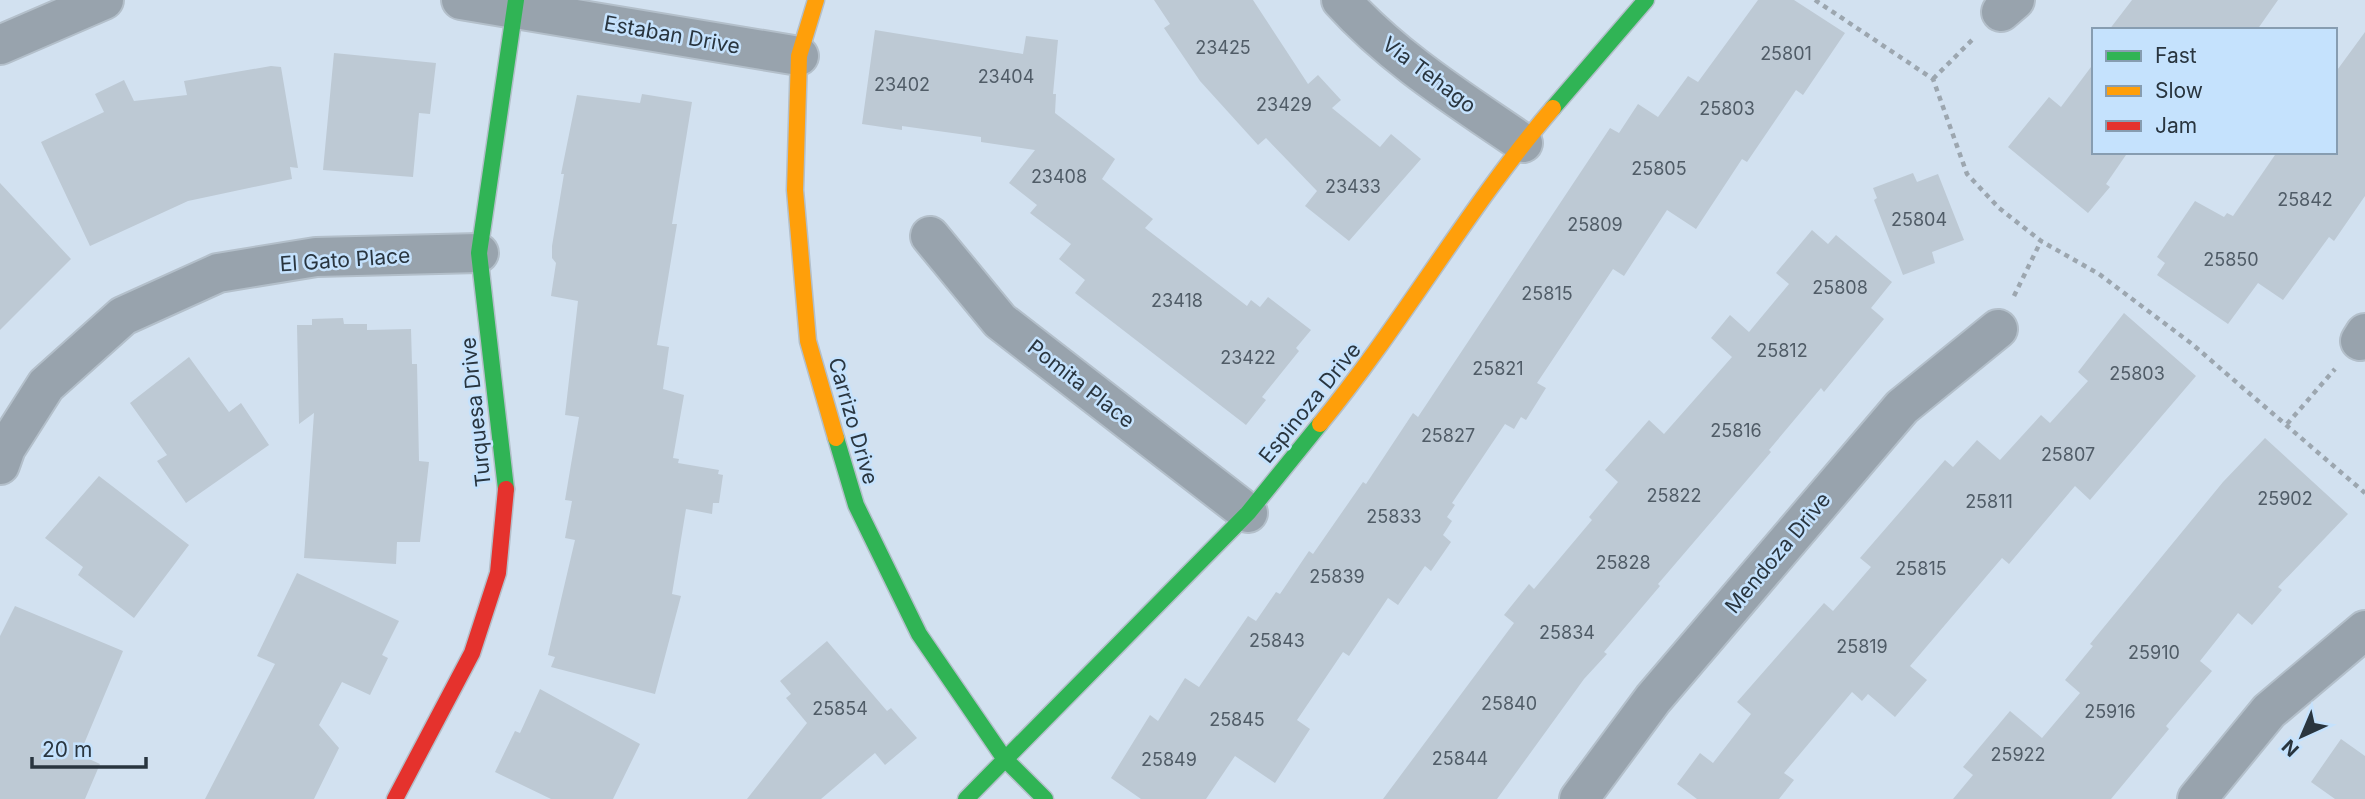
<svg xmlns="http://www.w3.org/2000/svg" width="2365" height="799" viewBox="0 0 2365 799" font-family="Inter,sans-serif">
<style>
.building{fill:#bdc9d4}
.lines{fill:none;stroke-linecap:round;stroke-linejoin:round}
.street-casing{stroke:#b3bfca;stroke-width:42}
.fast-casing{stroke:#b3bfca;stroke-width:19}
.slow-casing{stroke:#b3bfca;stroke-width:19}
.jam-casing{stroke:#b3bfca;stroke-width:19}
.path{stroke:#9ca6af;stroke-width:4.5;stroke-dasharray:5 5;stroke-linecap:butt}
.street{stroke:#98a3ad;stroke-width:38}
.fast{stroke:#30b455;stroke-width:16}
.slow{stroke:#ff9f0a;stroke-width:16}
.jam{stroke:#e5322d;stroke-width:16}
.labels{text-anchor:middle;stroke-width:5;stroke-linejoin:round;paint-order:stroke}
.number-label{font-size:18px;fill:#505c67}
.street-label{font-size:21px;fill:#29353f;stroke:#c5e2fd}
</style>
<rect width="100%" height="100%" fill="#d2e1f0"/>
<path class="building" d="M1154,0H1253L1308,84L1318,75L1341,100L1332,108L1380,147L1391,134L1421,159L1349,241L1305,206L1317,191L1266,138L1258,145L1200,81L1164,28L1170,24Z
M1758,0H1794L1845,33L1803,95L1796,90L1747,162L1742,159L1696,229L1667,210L1624,276L1613,269L1537,383L1546,388L1526,420L1521,417L1514,429L1505,424L1452,503L1455,505L1447,517L1452,521L1443,535L1451,542L1431,571L1425,566L1398,605L1388,598L1349,656L1343,652L1297,720L1310,729L1275,783L1235,756L1206,799H1141L1111,778L1150,715L1158,721L1185,678L1199,687L1248,616L1256,621L1276,592L1280,594L1309,551L1313,554L1363,482L1366,484L1413,413L1418,417L1610,128L1619,133L1638,104L1658,117L1688,76L1698,82Z
M2132,0H2278L2257,30H2109Z
M875,30L1023,54L1026,36L1058,40L1053,94H1056L1055,113L1115,159L1102,179L1153,219L1145,228L1247,306L1251,300L1260,307L1268,297L1311,330L1296,348L1299,351L1262,397L1266,400L1246,425L1075,293L1085,280L1059,259L1071,244L1030,213L1037,205L1009,183L1035,150L981,142V137L902,126V130L862,124Z
M2365,32V196L2334,241L2329,237L2283,300L2258,283L2228,324L2157,275L2165,263L2157,257L2195,201L2224,217L2227,213L2233,216L2277,152H2335V73Z
M334,53L436,63L430,114L419,113L413,177L323,170Z
M2094,63V152H2128L2106,184L2110,187L2088,213L2008,147L2049,97L2061,107Z
M271,66L281,67L298,168L290,167L292,179L188,201L90,246L41,142L104,112L95,94L124,80L134,101L187,95L184,81Z
M642,94L692,102L672,224H677L657,345L669,347L663,389L684,395L673,458L679,459L678,463L719,470L718,474L723,475L719,503H713L712,514L686,509L672,594L681,596L655,694L551,667L555,657L548,655L575,540L565,538L572,501L565,500L579,417L565,415L578,301L551,296L556,263L552,258V246L564,174H561L577,95L640,103Z
M1913,173L1917,182L1938,174L1964,240L1932,252L1935,263L1903,275L1874,200L1877,198L1873,188Z
M0,183L71,259L0,330Z
M1812,230L1828,244L1836,235L1892,282L1871,308L1884,319L1824,392L1821,388L1769,450L1771,452L1658,584L1660,586L1604,652L1607,654L1584,679L1497,799H1383L1514,623L1504,615L1529,584L1534,589L1592,520L1589,517L1618,482L1605,470L1649,420L1664,434L1732,357L1711,338L1730,315L1749,332L1789,284L1776,273Z
M2124,313L2196,376L2090,500L2075,486L2009,564L2002,558L1910,666L1927,680L1895,717L1868,694L1862,701L1852,692L1784,773L1794,780L1779,799H1697L1677,784L1700,753L1713,763L1751,714L1737,702L1824,603L1833,611L1871,567L1860,558L1945,460L1953,467L1977,440L2000,460L2041,415L2050,423L2088,381L2078,372Z
M343,318L344,324H367V330L411,329L412,364H417L419,461L429,462L420,542H397L396,564L304,558L314,413L299,424L297,325H312V319Z
M189,357L229,412L241,403L269,445L186,503L157,461L167,455L130,403Z
M2265,438L2348,514L2278,587L2282,590L2252,625L2238,613L2200,661L2212,671L2166,726L2169,729L2111,799H1953L1973,775L1963,767L2010,711L2042,738L2080,693L2065,680L2093,646L2090,644L2223,482Z
M99,476L189,545L134,618L78,575L83,567L45,538Z
M297,573L399,621L382,655L388,658L370,695L342,682L319,725L339,748L314,799H205L275,664L257,656Z
M15,606L123,651L81,751L89,754L87,758L100,764L85,799H0V636Z
M827,641L887,711L891,708L917,738L885,765L875,753L821,799H747L807,723L786,698L791,694L780,681Z
M540,689L640,744L613,799H551L495,772L515,731L520,733Z
M2341,739L2365,756V799H2335L2311,782Z"/>
<g class="lines">
<g class="street-casing">
<path id="street" d="M461,0L799,56
M1341,0C1393,58 1459,99 1523,143
M2001,12L2015,0
M0,45L104,0
M930,236L1000,321L1248,513
M2360,341L2365,333
M0,465L6,448L46,385L123,316L218,273L316,257L479,253
M1579,799L1653,699L1902,407L1998,329
M2197,799L2269,711L2365,630"/>
</g>
<g class="fast-casing">
<path id="fast" d="M1553,108L1646,0
M836,438L856,505L919,634L1004,758L1045,799
M506,489L479,253L516,0
M966,799L1248,513L1320,424"/>
</g>
<g class="slow-casing">
<path id="slow" d="M816,0L799,56L795,190L808,341L836,438
M1320,424C1403,323 1468,207 1553,108"/>
</g>
<g class="jam-casing">
<path id="jam" d="M395,799L472,653L498,573L506,489"/>
</g>
<path class="path" d="M1815,0L1933,79L1967,174L1999,208L2041,241L2099,274L2192,344L2365,493
M1933,79L1974,38
M2014,296L2041,241
M2287,424L2335,369"/>
<use href="#street" class="street"/>
<use href="#fast" class="fast"/>
<use href="#slow" class="slow"/>
<use href="#jam" class="jam"/>
</g>
<g class="labels">
<g class="number-label">
<text x="1223" y="54">23425</text>
<text x="1786" y="60">25801</text>
<text x="1006" y="83">23404</text>
<text x="902" y="91">23402</text>
<text x="1284" y="111">23429</text>
<text x="1727" y="115">25803</text>
<text x="1659" y="175">25805</text>
<text x="1059" y="183">23408</text>
<text x="1353" y="193">23433</text>
<text x="2305" y="206">25842</text>
<text x="1919" y="226">25804</text>
<text x="1595" y="231">25809</text>
<text x="2231" y="266">25850</text>
<text x="1840" y="294">25808</text>
<text x="1547" y="300">25815</text>
<text x="1177" y="307">23418</text>
<text x="1782" y="357">25812</text>
<text x="1248" y="364">23422</text>
<text x="1498" y="375">25821</text>
<text x="2137" y="380">25803</text>
<text x="1736" y="437">25816</text>
<text x="1448" y="442">25827</text>
<text x="2068" y="461">25807</text>
<text x="1674" y="502">25822</text>
<text x="2285" y="505">25902</text>
<text x="1989" y="508">25811</text>
<text x="1394" y="523">25833</text>
<text x="1623" y="569">25828</text>
<text x="1921" y="575">25815</text>
<text x="1337" y="583">25839</text>
<text x="1567" y="639">25834</text>
<text x="1277" y="647">25843</text>
<text x="1862" y="653">25819</text>
<text x="2154" y="659">25910</text>
<text x="1509" y="710">25840</text>
<text x="840" y="715">25854</text>
<text x="2110" y="718">25916</text>
<text x="1237" y="726">25845</text>
<text x="2018" y="761">25922</text>
<text x="1460" y="765">25844</text>
<text x="1169" y="766">25849</text>
</g>
<g class="street-label">
<text transform="translate(672 35) rotate(10)" y="7">Estaban Drive</text>
<text transform="translate(1429 75) rotate(37)" y="7">Via Tehago</text>
<text transform="translate(345 260) rotate(-4)" y="7">El Gato Place</text>
<text transform="translate(1081 384) rotate(38)" y="7">Pomita Place</text>
<text transform="translate(1310 403) rotate(-51)" y="7">Espinoza Drive</text>
<text transform="translate(476 412) rotate(-96)" y="7">Turquesa Drive</text>
<text transform="translate(853 421) rotate(74)" y="7">Carrizo Drive</text>
<text transform="translate(1778 553) rotate(-50)" y="7">Mendoza Drive</text>
</g>
</g>
<rect x="2092" y="28" width="245" height="126" fill="#c5e2fd" stroke="#879db1" stroke-width="2"/>
<rect x="2106" y="51" width="35" height="10" fill="#30b455" stroke="#879db1" stroke-width="2"/>
<text x="2155" y="63" font-size="21" fill="#29353f">Fast</text>
<rect x="2106" y="86" width="35" height="10" fill="#ff9f0a" stroke="#879db1" stroke-width="2"/>
<text x="2155" y="98" font-size="21" fill="#29353f">Slow</text>
<rect x="2106" y="121" width="35" height="10" fill="#e5322d" stroke="#879db1" stroke-width="2"/>
<text x="2155" y="133" font-size="21" fill="#29353f">Jam</text>
<g transform="translate(2302 736) rotate(224)" stroke="#c5e2fd" stroke-width="5" paint-order="stroke">
<path d="M0-5L12 26L0 18L-12 26Z" fill="#29353f"/>
<text y="-10" font-size="19" font-weight="bold" text-anchor="middle" fill="#29353f">N</text>
</g>
<path d="M32 757v10h114v-10" fill="none" stroke="#29353f" stroke-width="3.5"/>
<text x="42" y="757" font-size="21" fill="#29353f" stroke="#c5e2fd" stroke-width="5" paint-order="stroke">20 m</text>
</svg>
